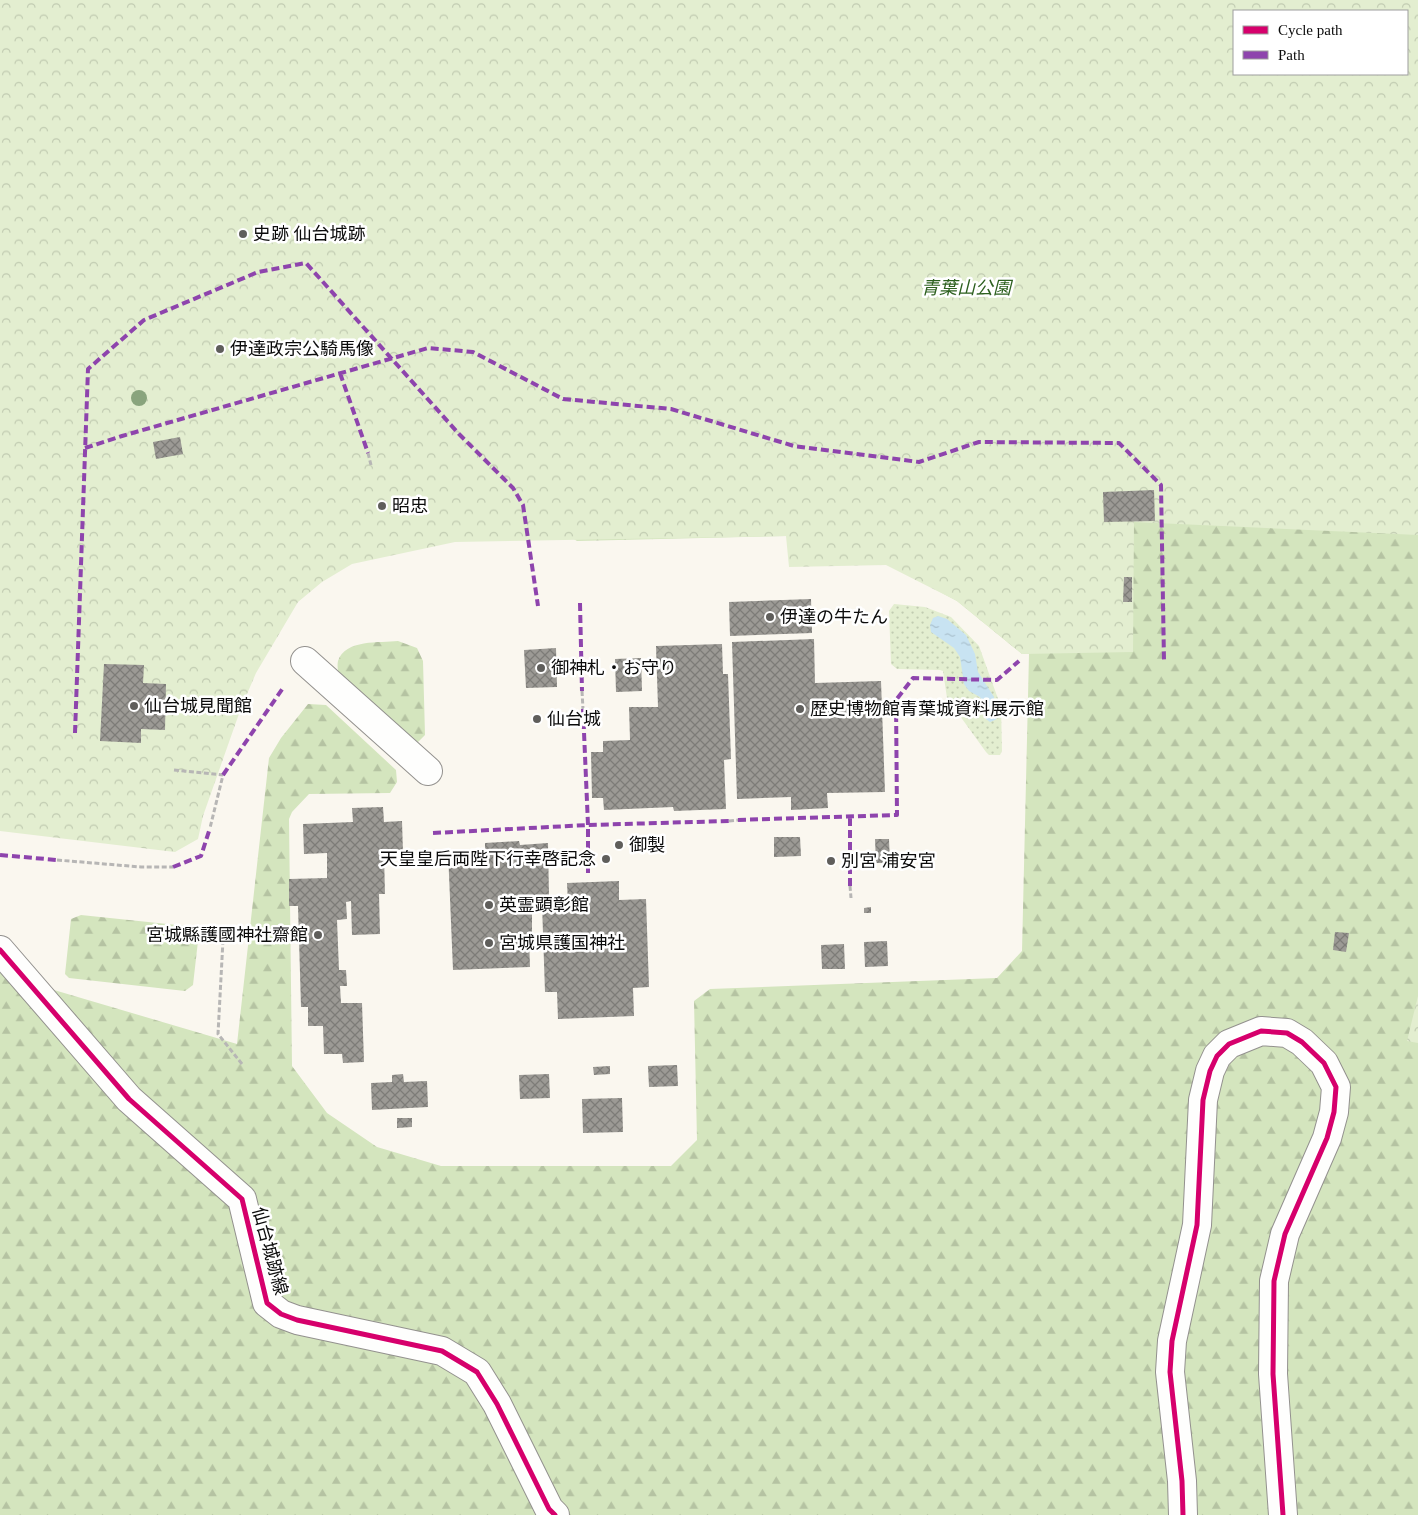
<svg xmlns="http://www.w3.org/2000/svg" width="1418" height="1515" viewBox="0 0 1418 1515" font-family="'Times New Roman','Noto Sans JP',serif">
<style>
.forest{fill:url(#forest-firs);fill-rule:evenodd}
.park{fill:url(#park-crowns);fill-rule:evenodd}
.garden{fill:url(#garden-dots)}
.water{fill:url(#water-ripples)}
.building{fill:url(#building-cross-hatch)}
.lines{fill:none;stroke-linecap:round;stroke-linejoin:round}
.minor-casing{stroke:#93918e;stroke-width:30}
.path{stroke:#b7b6b5;stroke-width:3;stroke-dasharray:5 2.5;stroke-linecap:butt}
.minor{stroke:#fefefd;stroke-width:28}
.quiet{stroke:#8e44ad;stroke-width:4;stroke-dasharray:8 4;stroke-linecap:butt}
.cycleway-casing{stroke:#fff;stroke-width:8}
.cycleway{stroke:#d6006c;stroke-width:5}
.tree{fill:#89a47d}
.poi-dot{fill:#5f5e5b;stroke:#fff;stroke-width:2}
.labels{text-anchor:middle;stroke-width:5;stroke-linejoin:round;paint-order:stroke}
.poi-label{font-size:18px;fill:#0b0b0b;stroke:#fff;text-anchor:start}
.park-label{font-size:18px;font-style:italic;fill:#2d601f;stroke:#fff}
.street-label{font-size:18px;fill:#0b0b0b;stroke:#fff}
</style>
<defs>
<pattern id="forest-firs" width="22" height="20" patternUnits="userSpaceOnUse" patternTransform="scale(1.25)"><rect width="22" height="20" fill="#d4e5be"/><path d="M5 1l3.5 6h-7zM16 11l3.5 6h-7z" fill="#b5c3a2"/></pattern>
<pattern id="park-crowns" width="20" height="18" patternUnits="userSpaceOnUse" patternTransform="scale(1.25)"><rect width="20" height="18" fill="#e3eed0"/><path d="M2 6a3 3 0 1 1 6 0M12 15a3 3 0 1 1 6 0" fill="none" stroke="#c1cbb1"/></pattern>
<pattern id="garden-dots" width="8" height="8" patternUnits="userSpaceOnUse" patternTransform="scale(1.25)"><rect width="8" height="8" fill="#e3eed0"/><path d="M2 2h.1M6 6h.1" fill="none" stroke="#c1cbb1" stroke-width="1.8" stroke-linecap="round"/></pattern>
<pattern id="water-ripples" width="26" height="14" patternUnits="userSpaceOnUse" patternTransform="scale(1.25)"><rect width="26" height="14" fill="#c8e3f2"/><path d="M2 4q2-2 4 0t4 0M15 11q2-2 4 0t4 0" fill="none" stroke="#aac1ce"/></pattern>
<pattern id="building-cross-hatch" width="8" height="8" patternUnits="userSpaceOnUse" patternTransform="scale(1.25)"><rect width="8" height="8" fill="#9c9a95"/><path d="M0 0l8 8M0 8l8-8" fill="none" stroke="#7d7c78"/></pattern>
</defs>
<rect width="100%" height="100%" fill="#faf7ef"/>
<path class="forest" d="M0,0H1418V1515H0V937L54,990L237,1044L269,758L281,738L308,704L326,705L396,770L397,782L390,793L309,794L292,812L289,819L292,1066L327,1113L377,1147L441,1166H671L697,1140L694,1001L710,989L997,978L1022,951L1029,654H1022L957,601L905,573V561L787,536L577,541L550,524ZM1234,11H1407V74H1234Z
M398,641L417,648L423,661L425,735L418,742H410L339,676C338,672 337,665 338,661C345,639 380,643 398,641Z
M81,915L196,927L199,932L193,985L185,991L69,978L65,974L71,919Z"/>
<path class="park" d="M0,0H1418V535L1134,522L1133,652L1022,654L957,601L886,565L789,567L786,536L455,542L352,564L322,582L298,602L256,673L241,708L203,816L198,839L175,852L0,831ZM1234,11H1407V74H1234Z
M1418,996V1043L1407,1041Z"/>
<path class="garden" d="M894,604L925,607L951,617L979,646L1001,707L1002,751L1000,755H989L986,752L947,698L943,671L940,670L897,669L891,664L889,611Z"/>
<path class="water" d="M938,616L947,619L966,635L975,654L978,672L994,697V709L998,717L995,720L990,722L986,719L983,703L980,697L969,691L964,684L960,657L954,648L931,632L930,625L933,618Z"/>
<path class="building" d="M180,437L183,454L156,459L153,442Z
M1154,490L1155,521L1104,522L1103,492Z
M1124,577H1132V602H1123Z
M811,599L812,633L730,636L729,602Z
M814,639L815,683L881,681L885,792L827,793L828,808L791,810V797L737,799L732,642Z
M722,644L723,674H728L731,759L724,760L726,809L674,811L673,807L604,810L603,798H592L591,752H603V741L630,740L629,707H658L656,646Z
M556,648L557,687L526,688L524,650Z
M641,658L642,691L616,692L615,659Z
M104,664L144,665L143,683L166,684L165,730L141,729V743L100,741Z
M383,807L384,822L402,821L403,853L384,854L385,894H379L380,934L352,935L351,901L346,902L347,919L337,920L339,970H346L347,986H340L341,1003H362L364,1062L343,1063L342,1054H324L323,1026H308V1007H301L298,906H289V879L327,878V853L304,854L303,824L353,822L352,808Z
M774,837H800L801,856L774,857Z
M875,839H889L890,863H876Z
M519,841L520,845L548,843L549,896L527,897L528,914H532V937H529L530,967L453,970L448,851L485,849V843Z
M619,881V900L646,899L649,987L633,988L634,1016L558,1019L557,992H545L542,904L568,903L567,883Z
M871,907V913H864V908Z
M1335,932L1349,933L1346,952L1333,950Z
M887,941L888,966L865,967L864,942Z
M844,944L845,969H822L821,945Z
M677,1065L678,1086L649,1087L648,1066Z
M610,1066V1074L594,1075L593,1067Z
M403,1074L404,1082L427,1081L428,1107L372,1110L371,1083L392,1082V1075Z
M549,1074L550,1098L520,1099L519,1075Z
M622,1098L623,1132L583,1133L582,1099Z
M397,1118H412V1127L397,1128Z"/>
<g class="lines">
<g class="minor-casing">
<path id="minor" d="M305,661L428,771
M0,950L129,1099L242,1199L267,1303L281,1314L297,1320L442,1351L477,1372L497,1404L549,1509L555,1515
M1183,1515L1182,1481L1170,1372L1172,1341L1197,1225L1203,1100L1210,1071L1217,1056L1229,1044L1261,1031L1287,1033L1302,1042L1324,1063L1336,1087L1334,1112L1327,1138L1285,1234L1274,1281L1273,1374L1283,1515"/>
</g>
<path class="path" d="M368,453L371,465
M582,691L583,709
M174,770L223,775L210,828
M729,821L738,820
M57,860L141,867H173
M850,886L851,898
M223,940L218,1034L242,1064"/>
<use href="#minor" class="minor"/>
<path class="quiet" d="M340,373L368,453
M85,448L122,436L428,348L473,352L563,399L671,409L794,446L919,462L979,442L1119,443L1161,485L1164,661
M580,603L582,691
M583,709L588,825V877
M75,733L88,369L144,320L258,272L306,263L459,434L513,488L523,505L538,606
M223,775L283,688
M738,820L897,815L896,700L913,678L997,680L1019,661
M433,833L588,825L729,821
M0,855L57,860
M173,867L201,856L210,828
M850,886V817"/>
<g class="cycleway-casing">
<path id="cycleway" d="M0,950L129,1099L242,1199L267,1303L281,1314L297,1320L442,1351L477,1372L497,1404L549,1509L555,1515
M1183,1515L1182,1481L1170,1372L1172,1341L1197,1225L1203,1100L1210,1071L1217,1056L1229,1044L1261,1031L1287,1033L1302,1042L1324,1063L1336,1087L1334,1112L1327,1138L1285,1234L1274,1281L1273,1374L1283,1515"/>
</g>
<use href="#cycleway" class="cycleway"/>
</g>
<circle class="tree" cx="139" cy="398" r="8"/>
<g class="poi-dot">
<circle cx="243" cy="234" r="5"/>
<circle cx="220" cy="349" r="5"/>
<circle cx="382" cy="506" r="5"/>
<circle cx="770" cy="617" r="5"/>
<circle cx="541" cy="668" r="5"/>
<circle cx="134" cy="706" r="5"/>
<circle cx="800" cy="709" r="5"/>
<circle cx="537" cy="719" r="5"/>
<circle cx="619" cy="845" r="5"/>
<circle cx="606" cy="859" r="5"/>
<circle cx="831" cy="861" r="5"/>
<circle cx="489" cy="905" r="5"/>
<circle cx="318" cy="935" r="5"/>
<circle cx="489" cy="943" r="5"/>
</g>
<g class="labels">
<g class="poi-label">
<text x="253" y="240">史跡 仙台城跡</text>
<text x="230" y="355">伊達政宗公騎馬像</text>
<text x="392" y="512">昭忠</text>
<text x="780" y="623">伊達の牛たん</text>
<text x="551" y="674">御神札・お守り</text>
<text x="144" y="712">仙台城見聞館</text>
<text x="810" y="715">歴史博物館青葉城資料展示館</text>
<text x="547" y="725">仙台城</text>
<text x="629" y="851">御製</text>
<text x="596" y="865" text-anchor="end">天皇皇后両陛下行幸啓記念</text>
<text x="841" y="867">別宮 浦安宮</text>
<text x="499" y="911">英霊顕彰館</text>
<text x="308" y="941" text-anchor="end">宮城縣護國神社齋館</text>
<text x="499" y="949">宮城県護国神社</text>
</g>
<g class="park-label">
<text x="966" y="294">青葉山公園</text>
</g>
<g class="street-label">
<text transform="translate(270 1251) rotate(75)" y="6">仙台城跡線</text>
</g>
</g>
<rect x="1233" y="10" width="175" height="65" fill="#ffffff" stroke="#9d9d9d"/>
<rect x="1243" y="26" width="25" height="8" fill="#d6006c" stroke="#9d9d9d"/>
<text x="1278" y="35" font-size="15" fill="#0b0b0b">Cycle path</text>
<rect x="1243" y="51" width="25" height="8" fill="#8e44ad" stroke="#9d9d9d"/>
<text x="1278" y="60" font-size="15" fill="#0b0b0b">Path</text>
</svg>
